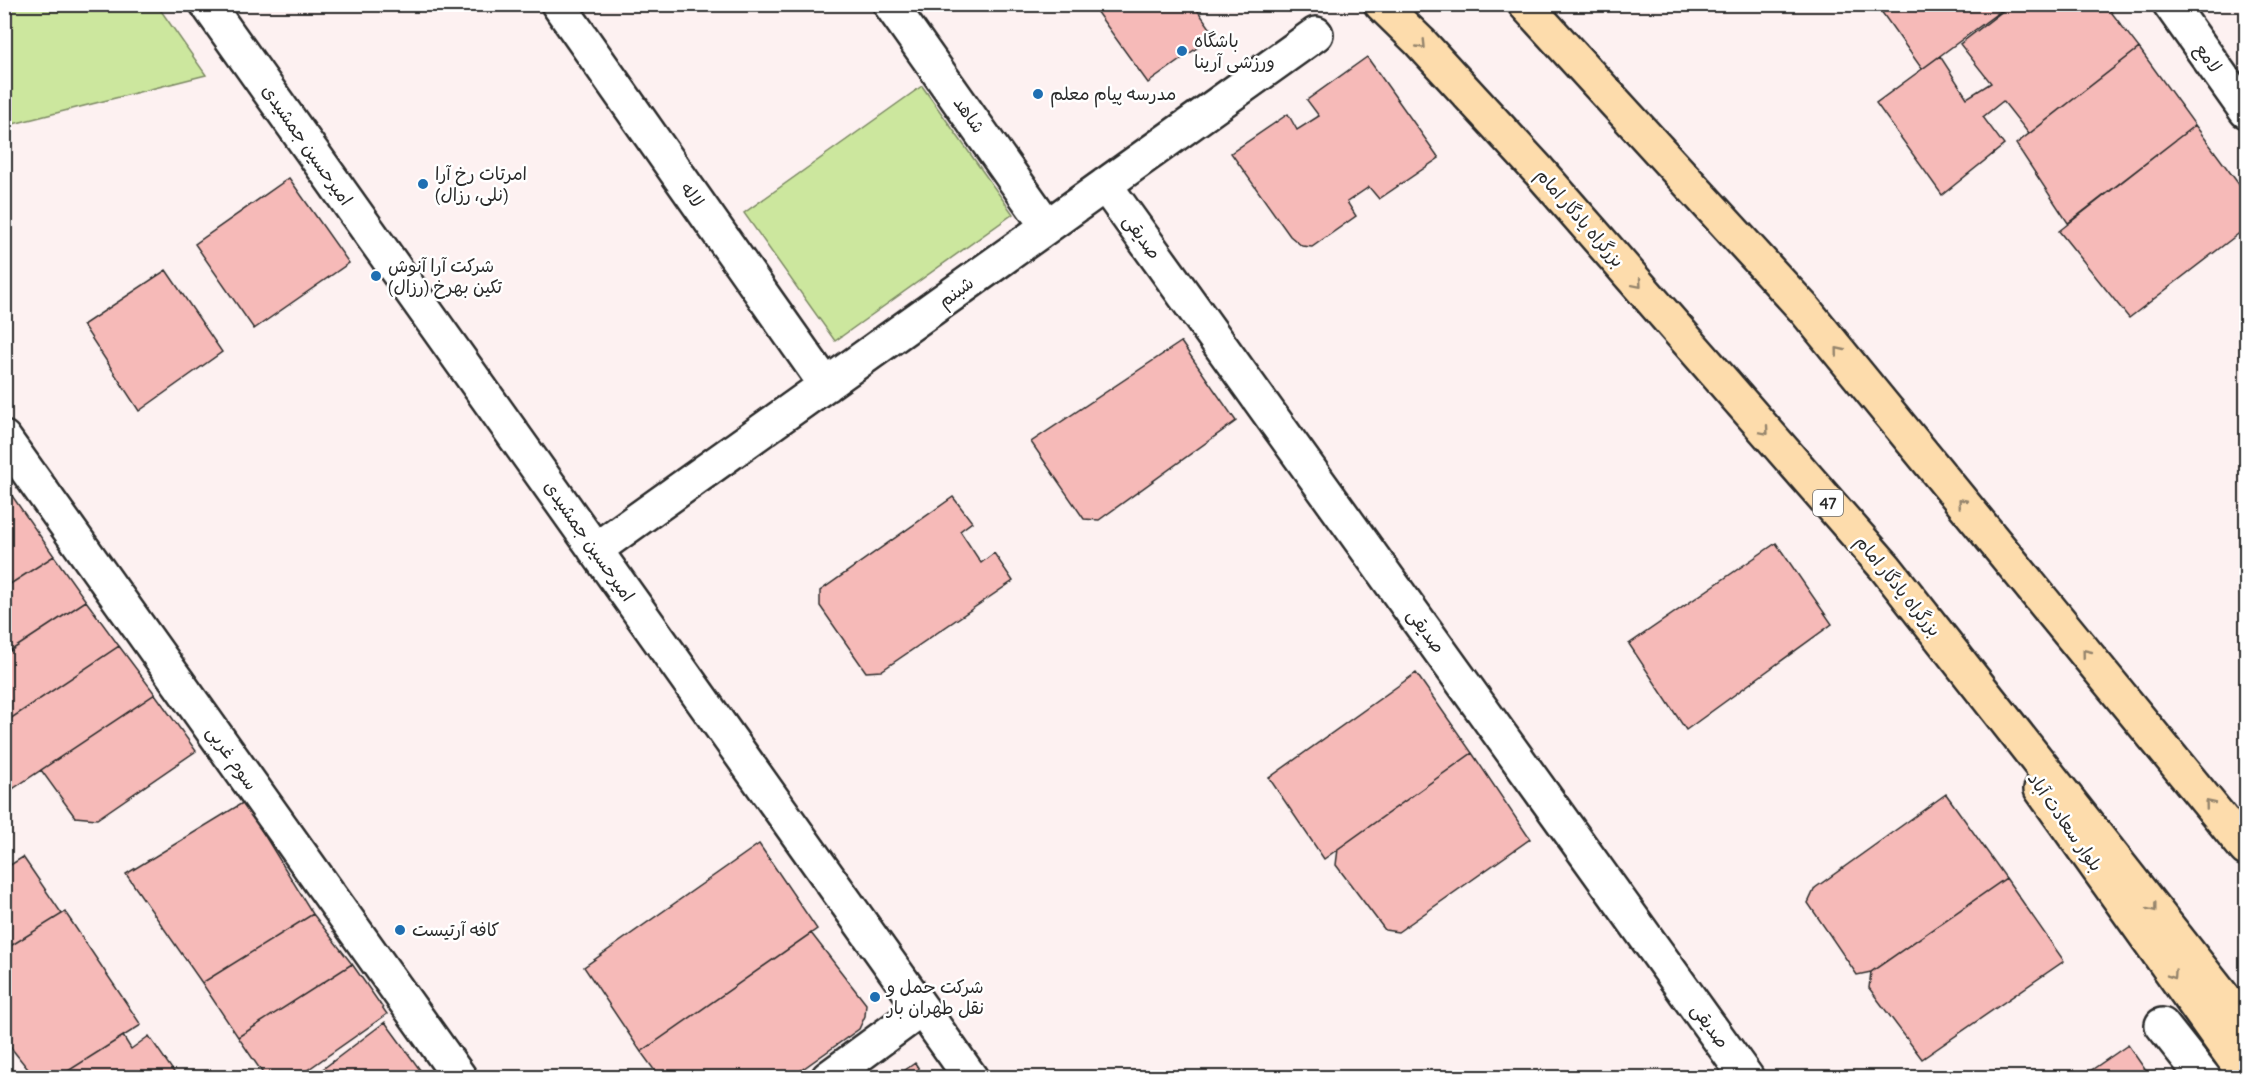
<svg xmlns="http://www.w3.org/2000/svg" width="2251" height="1082" viewBox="0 0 2251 1082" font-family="Delius,'Playpen Sans Arabic',sans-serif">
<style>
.green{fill:#cce79e;stroke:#7c8964;stroke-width:1.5}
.building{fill:#f6bab8;stroke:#2b2b2b;stroke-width:1.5}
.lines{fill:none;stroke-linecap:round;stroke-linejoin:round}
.minor-casing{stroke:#2b2b2b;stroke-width:38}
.major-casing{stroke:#2b2b2b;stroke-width:38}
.highway-casing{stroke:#2b2b2b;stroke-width:38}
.minor{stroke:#fff;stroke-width:33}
.major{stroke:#fddcac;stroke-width:33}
.highway{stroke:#fddcac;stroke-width:33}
.oneway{stroke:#94846c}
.poi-dot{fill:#1f6fb2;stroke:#fff;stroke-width:2}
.labels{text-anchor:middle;stroke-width:5;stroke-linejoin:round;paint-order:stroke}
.shield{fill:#fff;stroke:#6b6b6b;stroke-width:1.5}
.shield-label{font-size:16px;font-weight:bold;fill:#2b2b2b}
.poi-label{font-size:18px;fill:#2b2b2b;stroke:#fff;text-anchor:start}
.street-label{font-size:18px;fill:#2b2b2b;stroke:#fff}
</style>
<rect width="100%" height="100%" fill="#fdf1f1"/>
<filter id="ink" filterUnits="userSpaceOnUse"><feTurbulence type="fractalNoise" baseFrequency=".0167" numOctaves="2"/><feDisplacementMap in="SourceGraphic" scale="12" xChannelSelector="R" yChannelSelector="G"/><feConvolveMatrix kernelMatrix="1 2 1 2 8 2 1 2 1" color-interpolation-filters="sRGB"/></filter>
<g filter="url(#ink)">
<path class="green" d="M5,4L157,5L206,75L5,126Z
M922,86L1013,214L835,341L744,213Z"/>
<path class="building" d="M1091,4H1193L1215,35L1148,83Z
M1876,4H2010L1922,69Z
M2012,4H2095L2096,6L2105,4L2139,48L2029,134L2003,101L1983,117L2004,145L1942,195L1876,103L1940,56L1967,98L1991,83L1960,44Z
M2139,48L2195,125L2068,223L2016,144Z
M1367,57L1439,158L1379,199L1369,187L1347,202L1356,216L1312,247L1302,246L1290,236L1231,153L1288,114L1297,130L1319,116L1307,100Z
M2195,125L2246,194V228L2129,318L2059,231Z
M289,178L349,263L254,329L195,244Z
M166,270L222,352L139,411L83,325Z
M1181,342L1236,421L1099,520L1084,519L1031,442Z
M8,490L54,556L4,588V492Z
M953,497L972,522L960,531L981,563L994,553L1013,581L881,671L866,672L820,606V591Z
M1776,543L1832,624L1686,730L1629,644Z
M54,556L86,601L4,655V588Z
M86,601L119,646L4,723V655Z
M119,646L155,694L8,792L4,787V723Z
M1416,673L1472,753L1324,859L1269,778Z
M155,694L196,751L97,819L75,817L41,770Z
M1472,753L1530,839L1398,932L1385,930L1336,865L1338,849Z
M1946,794L2006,878L1871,972L1857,975L1808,903L1815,888Z
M244,802L313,914L202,983L126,874Z
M759,844L817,929L641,1052L584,967Z
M23,857L62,914L4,950V869Z
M2006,878L2064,961L1922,1059L1869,988L1871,972Z
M65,912L141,1025L57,1078H35L4,1039V950Z
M313,914L352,964L238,1037L202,983Z
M811,933L866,1004L865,1016L859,1029L790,1078H660L641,1052Z
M352,964L387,1014L296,1078H266L238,1037Z
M385,1022L426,1078H311Z
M123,1036L131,1049L149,1036L178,1078H57Z
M2128,1045L2151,1078H2080Z
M915,1063L925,1078H894Z"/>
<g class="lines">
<g class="minor-casing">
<path id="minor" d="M207,4L971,1078
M558,4L826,385
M890,4L1047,226
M2170,4L2246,111
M1105,185L1747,1078
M4,438L460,1078
M595,550L1316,34
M2162,1025L2204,1078
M828,1078L922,1009"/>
</g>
<g class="major-casing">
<path id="major" d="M2041,789L2246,1076"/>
</g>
<g class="highway-casing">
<path id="highway" d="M1381,4L1420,42L1539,171L1885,567L2246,1026
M1525,4L1805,310L2246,849"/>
</g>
<use href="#minor" class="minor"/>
<use href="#major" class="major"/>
<use href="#highway" class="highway"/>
</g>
<defs><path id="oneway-chevron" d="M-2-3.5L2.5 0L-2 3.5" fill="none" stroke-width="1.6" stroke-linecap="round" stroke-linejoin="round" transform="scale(1.5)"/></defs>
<g class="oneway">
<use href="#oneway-chevron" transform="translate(1422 45) rotate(46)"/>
<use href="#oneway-chevron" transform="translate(1638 284) rotate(49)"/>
<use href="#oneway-chevron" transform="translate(1839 351) rotate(-129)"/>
<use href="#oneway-chevron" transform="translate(1765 431) rotate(49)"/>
<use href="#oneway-chevron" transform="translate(1962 502) rotate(-129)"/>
<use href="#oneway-chevron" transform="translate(2086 653) rotate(-129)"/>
<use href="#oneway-chevron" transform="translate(2209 804) rotate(-129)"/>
<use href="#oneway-chevron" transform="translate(2153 908) rotate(52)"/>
<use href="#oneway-chevron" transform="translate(2173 975) rotate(55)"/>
</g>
</g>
<g class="poi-dot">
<circle cx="1182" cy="51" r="6"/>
<circle cx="1038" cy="94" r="6"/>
<circle cx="423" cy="184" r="6"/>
<circle cx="376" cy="276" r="6"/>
<circle cx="400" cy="930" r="6"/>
<circle cx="875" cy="997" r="6"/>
</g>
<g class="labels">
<rect class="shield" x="1813" y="490" width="30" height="26" rx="4.5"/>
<g class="shield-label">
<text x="1828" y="509">47</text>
</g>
<g class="poi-label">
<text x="1194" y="47">باشگاه<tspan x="1194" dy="21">ورزشی آرینا</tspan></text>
<text x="1050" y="100">مدرسه پیام معلم</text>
<text x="435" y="180">امرتات رخ آرا<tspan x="435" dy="21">(نلی، رزال)</tspan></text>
<text x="388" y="272">شرکت آرا آنوش<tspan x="388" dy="21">تکین بهرخ (رزال)</tspan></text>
<text x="412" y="936">کافه آرتیست</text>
<text x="887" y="993">شرکت حمل و<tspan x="887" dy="21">نقل طهران بار</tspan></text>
</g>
<g class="street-label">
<text transform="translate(2208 58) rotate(54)" y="6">لامع</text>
<text transform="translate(969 115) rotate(55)" y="6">شاهد</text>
<text transform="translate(307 145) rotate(55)" y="6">امیرحسین جمشیدی</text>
<text transform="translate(692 195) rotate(55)" y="6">لاله</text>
<text transform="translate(1580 218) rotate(49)" y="6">بزرگراه یادگار امام</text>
<text transform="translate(1142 237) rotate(54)" y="6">صدیقی</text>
<text transform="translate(956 292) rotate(-36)" y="6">شبنم</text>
<text transform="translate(589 541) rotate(55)" y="6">امیرحسین جمشیدی</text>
<text transform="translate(1898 586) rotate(51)" y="6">بزرگراه یادگار امام</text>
<text transform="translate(1426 631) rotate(54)" y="6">صدیقی</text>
<text transform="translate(232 758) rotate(55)" y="6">سوم غربی</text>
<text transform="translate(2065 822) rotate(55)" y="6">بلوار سعادت آباد</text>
<text transform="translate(1710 1026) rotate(54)" y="6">صدیقی</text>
</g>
</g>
<rect width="2251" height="1082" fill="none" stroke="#fff" stroke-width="24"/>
<rect x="12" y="12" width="2227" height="1058" fill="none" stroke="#2b2b2b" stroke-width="2" filter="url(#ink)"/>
</svg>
